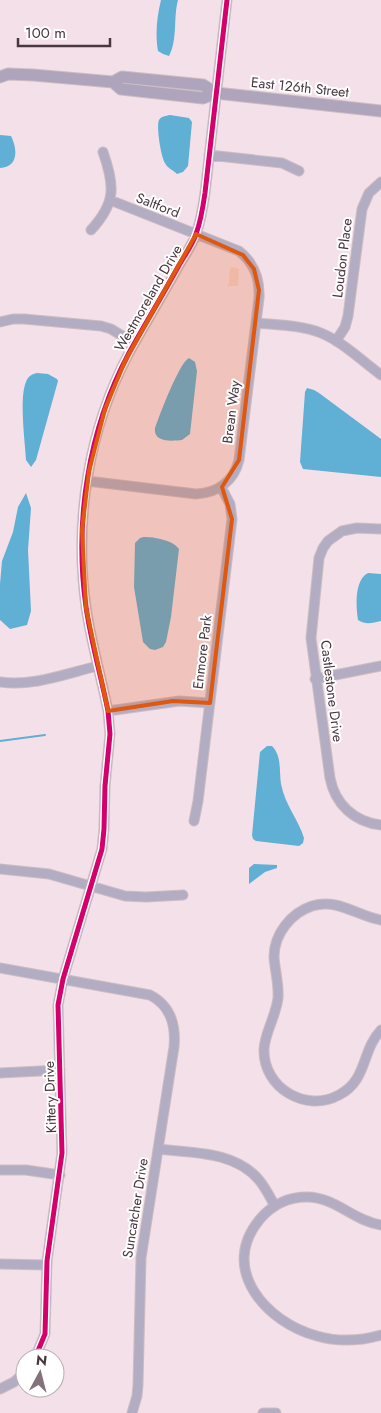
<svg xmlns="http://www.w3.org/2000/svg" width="381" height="1413" viewBox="0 0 381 1413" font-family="Jost,sans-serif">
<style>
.green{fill:#f5d3c8}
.water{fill:#60afd4}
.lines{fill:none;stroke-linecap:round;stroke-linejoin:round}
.stream{stroke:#60afd4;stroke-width:2}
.minor-casing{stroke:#cdbcc3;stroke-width:11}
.major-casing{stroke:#cdbcc3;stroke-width:13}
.minor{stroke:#b3adc3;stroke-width:9}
.major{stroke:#aea4bb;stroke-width:11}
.cycleway-casing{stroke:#fff;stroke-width:8}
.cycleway{stroke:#d6006c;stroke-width:5}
.marked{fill:#e0570e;fill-opacity:0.2;stroke:#e0570e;stroke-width:4;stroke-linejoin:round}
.labels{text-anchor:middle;stroke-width:4;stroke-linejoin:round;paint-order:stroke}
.street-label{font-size:14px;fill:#48373e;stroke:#fff}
</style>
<rect width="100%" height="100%" fill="#f4e0e8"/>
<path class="green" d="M232,267L239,269L238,286H227L229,283L230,268Z"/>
<path class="water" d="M161,0H178C173,18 178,39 169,56L163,54L158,51C155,34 157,16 161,0Z
M170,115L189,118L192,122L188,166L183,172L177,174C173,170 167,168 165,163C161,157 156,126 159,120C161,116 166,116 170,115Z
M0,135L11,136C18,150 18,167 0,168Z
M189,358L195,362L197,371L190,434L182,440C172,441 153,443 155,428C160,414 179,363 189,358Z
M37,373L48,374L57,379L58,381L36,460L31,467L26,460C25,442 19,398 26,382C28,376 32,374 37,373Z
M307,388L314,390L319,393L381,439V477L303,469L300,462L305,392Z
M26,493L31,508L28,550L31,611L27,625L10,629L0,620V584L2,561L13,532L18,507Z
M144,537C154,537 173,540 179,549L171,617L166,642L163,647L155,650L150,649L143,642L134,587L135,543L140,538Z
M368,573L381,574V621C372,623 366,625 358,620C356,607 354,580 368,573Z
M267,746H272C282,756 279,771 281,784C285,805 298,819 304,838L303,843L299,846L256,841L253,839L252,835L260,752Z
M254,864L277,865V868L265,872L249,884V868Z"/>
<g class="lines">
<path class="stream" d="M0,741L45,735"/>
<g class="minor-casing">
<path id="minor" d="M209,155L282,163L299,171
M91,230C116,203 115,186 103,152
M0,322L13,319H24L101,326L111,329L134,343
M256,323C277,325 301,325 321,333C343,342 362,361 381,375
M336,341L345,327L348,316L362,209L369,193L381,182
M87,481L196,494C218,493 234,481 239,460L259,298C260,279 255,264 239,251L110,200
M381,529L357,528L342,531L328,541L323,548L319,558L311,638L330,778C335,804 354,822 381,825
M315,679L381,666
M0,682C33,687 67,673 98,666
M108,711L179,701L210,703
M194,821L198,801L232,519L230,504L221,487
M0,869L49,874L125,896L146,897L183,895
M381,920C357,916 338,898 312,906C291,913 274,934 274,957C275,971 279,984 278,998C276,1016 265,1032 264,1049C263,1088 306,1113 339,1095C368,1080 361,1051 381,1030
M0,968L150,995C171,1006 176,1025 174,1047L141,1258L138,1385L137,1396L132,1413
M0,1073L60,1070
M158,1149C192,1153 235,1151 259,1180C265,1187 270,1197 275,1206
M0,1170H26L60,1175
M381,1225C354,1221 335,1197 307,1197C288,1197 272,1205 260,1219C218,1269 267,1323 317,1336C338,1342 360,1341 381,1335
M0,1264L46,1265
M35,1358L45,1334L47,1261L62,1153L58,1005L63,979L102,849L104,829L105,786L110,734L108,711C101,676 91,642 86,607C74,521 88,430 129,353C145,324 162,296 178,267C184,256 192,246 196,234C201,221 203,207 205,193L227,0
M0,1389L14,1382L25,1372
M263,1413H276"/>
</g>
<g class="major-casing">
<path id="major" d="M0,77L8,74L33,75L113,82L122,77L203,85L216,93
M113,82L121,89L203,98L216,93L381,111"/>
</g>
<use href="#minor" class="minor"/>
<use href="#major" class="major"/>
<g class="cycleway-casing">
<path id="cycleway" d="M35,1358L45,1334L47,1261L62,1153L58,1005L63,979L102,849L104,829L105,786L110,734L108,711C101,676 91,642 86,607C74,521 88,430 129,353C145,324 162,296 178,267C184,256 192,246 196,234C201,221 203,207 205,193L227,0"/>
</g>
<use href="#cycleway" class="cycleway"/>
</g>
<path class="marked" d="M196,234L243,255L254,269L259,290L239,460L222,487L232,519L210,703L173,701L108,711L86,608L82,530L89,471L105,409L125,361Z"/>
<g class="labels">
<g class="street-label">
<text transform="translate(300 87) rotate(6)" y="5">East 126th Street</text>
<text transform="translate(158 205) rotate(21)" y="5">Saltford</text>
<text transform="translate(342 258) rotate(-83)" y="5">Loudon Place</text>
<text transform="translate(148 298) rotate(-60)" y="5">Westmoreland Drive</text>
<text transform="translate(231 412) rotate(-83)" y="5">Brean Way</text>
<text transform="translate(202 652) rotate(-83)" y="5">Enmore Park</text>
<text transform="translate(332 691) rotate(83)" y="5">Castlestone Drive</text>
<text transform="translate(50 1097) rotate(-92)" y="5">Kittery Drive</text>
<text transform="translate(135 1208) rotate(-81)" y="5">Suncatcher Drive</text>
</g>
</g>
<g transform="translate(40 1373) rotate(7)"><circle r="24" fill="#ffffff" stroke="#b6afb2"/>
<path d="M0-4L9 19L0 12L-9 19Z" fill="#84727a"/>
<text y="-8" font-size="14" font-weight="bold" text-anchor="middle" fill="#48373e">N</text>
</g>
<path d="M18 38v8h92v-8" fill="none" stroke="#48373e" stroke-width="2.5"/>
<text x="25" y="38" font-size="15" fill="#48373e" stroke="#ffffff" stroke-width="4" paint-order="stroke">100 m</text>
</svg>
